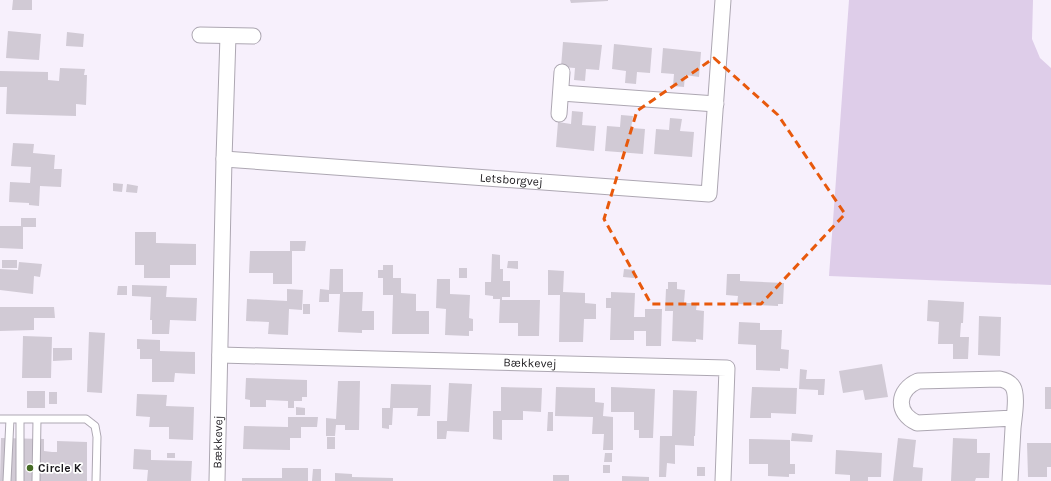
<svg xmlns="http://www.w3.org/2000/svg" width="1051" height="481" viewBox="0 0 1051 481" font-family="Karla,sans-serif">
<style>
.green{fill:#decde9}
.building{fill:#d1cad5}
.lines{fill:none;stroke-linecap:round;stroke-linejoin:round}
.lane-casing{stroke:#ada7b2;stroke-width:9}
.street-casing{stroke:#ada7b2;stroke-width:17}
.lane{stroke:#fff;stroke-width:7}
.street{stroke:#fff;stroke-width:15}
.marked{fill:none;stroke:#e8590c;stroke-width:3;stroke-dasharray:8 5;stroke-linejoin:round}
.poi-dot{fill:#466b25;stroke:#fff;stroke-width:1.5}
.labels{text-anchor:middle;stroke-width:3.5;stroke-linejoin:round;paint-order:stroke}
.street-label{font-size:12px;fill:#1c1a1e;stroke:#fff}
.poi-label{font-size:12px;font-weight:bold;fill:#1c1a1e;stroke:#fff;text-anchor:start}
</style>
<rect width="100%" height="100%" fill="#f7f0fc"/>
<path class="green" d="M849,0H1033L1032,39L1040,58L1051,68V285L829,276Z"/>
<path class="building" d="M13,0H32V10H12Z
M570,0H608V1L571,3Z
M8,31L41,34L39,60L6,58Z
M67,32L84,34L83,47L66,46Z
M563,42L602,45L599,70L586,69L585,81L574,80L575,68L561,67Z
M614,44L652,48L650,73L637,72L636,84L625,83L626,71L612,69Z
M663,48L701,52L699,77L685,75L684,87L673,86L674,74L661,73Z
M60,68L85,69L84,75H87L86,105L76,104V116L6,114L7,87H0V71L48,72V80L59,81Z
M572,111L583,112L582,125L596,126L594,151L556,147L558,122L571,124Z
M621,115L633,116L631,128L645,129L643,154L605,151L607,126L620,127Z
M670,118L682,119L680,131L694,132L692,157L654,154L656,129L669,130Z
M13,143L34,144L33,153L55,155L54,169H62L61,187L40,186L39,206L29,205V203L9,202L10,182L30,183L31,167L11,166Z
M113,183L123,184L122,192L113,191Z
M127,184L138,186L137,193L126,192Z
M21,218H36V227H23V249L0,248V226H21Z
M135,232H156V243L196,244V265H170V278H144V265H135Z
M290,241H306L305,251H292V284H273V273H249L250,251H290Z
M492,254L500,255V269H503V281H510V297H502V300H540L539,336H518V323H499L500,299H493V296L485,295V282H491Z
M2,260H17V268H2Z
M508,261H518V269L507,268Z
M19,262L42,264L40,277L34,276L33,294L0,290V269L18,270Z
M383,265H393V278H401V293L416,294V311H429V334H392L393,295H383V278H378V270H383Z
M459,268H467V278H459Z
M330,269H343V292H363L362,311H374V330H362V333L338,332L340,294H329V302H319L320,289L329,290Z
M624,269L635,270L634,278L623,277Z
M548,270L564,271L563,292L585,293V303L596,304V319H584L583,342H559L560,295H548Z
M727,274H740V281L784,283L783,304H778V306L737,304L738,296L726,295Z
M437,279H450V294L470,295L469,318L473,319V331H469V336L445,335L446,309L436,308Z
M668,282H677V289L685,290L684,303H697L696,310L704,311L703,340L696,339V342L672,341L673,311H665L666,289H668Z
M132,285L167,286L166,297L197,298L196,321L170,320L169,334H152V320H150L151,297L132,296Z
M118,286H127V295H117Z
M287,289L303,290L302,310L289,309L288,335L268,334L269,322L246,321L247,299L287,301Z
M611,292L635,293L634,317H645V309H662L661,346H646V331H634V340H610L611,308H606V298H611Z
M928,300L964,302L963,323H961L960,337H969L968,359H953V344H938L939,322L927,321Z
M303,304H310V314H303Z
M0,307H54L55,318H34V330L0,331Z
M979,316L1001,317L1000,356L978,355Z
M739,322L760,323V330H782L781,349L789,350L788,369L780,368V371L756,370V345L738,344Z
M89,332L105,333L102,393L87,392Z
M23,336L52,337L51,378H22Z
M137,339L160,340V351L195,352V374L175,373L174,382H152V359H140V349H137Z
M53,348H72V360L53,361Z
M882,364L888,397L865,400L863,390L843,393L839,371Z
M800,369L807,370L806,379H825L824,395H818V390L799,389Z
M246,378L307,380V397H302V401H294V408H288V401L266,400V407H250V400L245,399Z
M338,381H360L359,430H345V425H336L335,436H326V418L336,419Z
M449,383L472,384L469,432L447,431L446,439H437V421H447Z
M391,384L431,385L430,416H417L418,408H393L392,425H389V429L382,428V408H390Z
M501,387L542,388L541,412L523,411V420H502V440L493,439V411H501Z
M556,387L595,388V402L604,403L603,416L613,417V450H603L604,434H592L593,417L555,416Z
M611,387L655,389L653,438H639V430H634V412H611Z
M752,387L797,388L796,414L771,413V418H750Z
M1045,387H1051V409H1045Z
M673,390L697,391L695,436H694V446L675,445V464L667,463L666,477H659L660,436H672Z
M27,391H45V408H27Z
M49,392H57V404H49Z
M137,394L167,395L166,406L194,407L193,440L169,439V427H149L150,417L136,416Z
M296,407L305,408V415H296Z
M548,412H553V431H547Z
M288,417H318L317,427H301V438H290V450L243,449L244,426L288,427Z
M792,433L813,435L812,442L791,441Z
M327,437H335V449H327Z
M1,438L44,439V451L52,452H57V441L87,442V481H0Z
M898,438L916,440L913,467L923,468L922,481H893Z
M953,438L977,439V453H990L989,478H976L975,481H951Z
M749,439L790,440V464H795V474H789V477L768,476V464H749Z
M1027,443H1051V467H1047V477H1028Z
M134,449L151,450V460L192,461L191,481H147L148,470L133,469Z
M836,450L882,453L881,477H868V481H850V475L835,474Z
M167,453H175V458H167Z
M605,453H612V462H604Z
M603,465H610V473H603Z
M697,467H705V476H697Z
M282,468H308V481H242V478H282Z
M313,469H321V481H312Z
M335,473L352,474V477L393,478V481H335Z
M553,475H569V481H553Z
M622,476L649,477V481H622Z"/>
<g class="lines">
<g class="lane-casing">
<path id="lane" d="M0,419H86L95,426L97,437L96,481
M7,481L10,419
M20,481V419
M36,481L37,419"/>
</g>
<g class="street-casing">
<g id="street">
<path d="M200,35L253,36"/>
<path d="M561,93L716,104"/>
<path d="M559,114L562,72"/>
<path id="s1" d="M224,159L709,194L723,0"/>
<path id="s2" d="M220,355L727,368L723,481"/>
<path id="s3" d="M217,481L224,159L228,36"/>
<path d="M1010,481C1011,463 1012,445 1013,428C1014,417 1018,396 1013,387C1010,382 1005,380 1000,379L918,381C897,390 895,413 917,423L1014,418"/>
</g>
</g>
<use href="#lane" class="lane"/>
<use href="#street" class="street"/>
</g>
<path class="marked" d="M714,58L778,115L845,214L761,304H651L604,219L637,111Z"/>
<circle class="poi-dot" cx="30" cy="468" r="4"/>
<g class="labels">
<g class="street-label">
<text dy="4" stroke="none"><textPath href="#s1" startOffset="288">Letsborgvej</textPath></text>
<text dy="4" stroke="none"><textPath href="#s2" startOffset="310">Bækkevej</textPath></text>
<text dy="4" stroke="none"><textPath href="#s3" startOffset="39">Bækkevej</textPath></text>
</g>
<g class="poi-label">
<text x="38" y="472">Circle K</text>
</g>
</g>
</svg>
